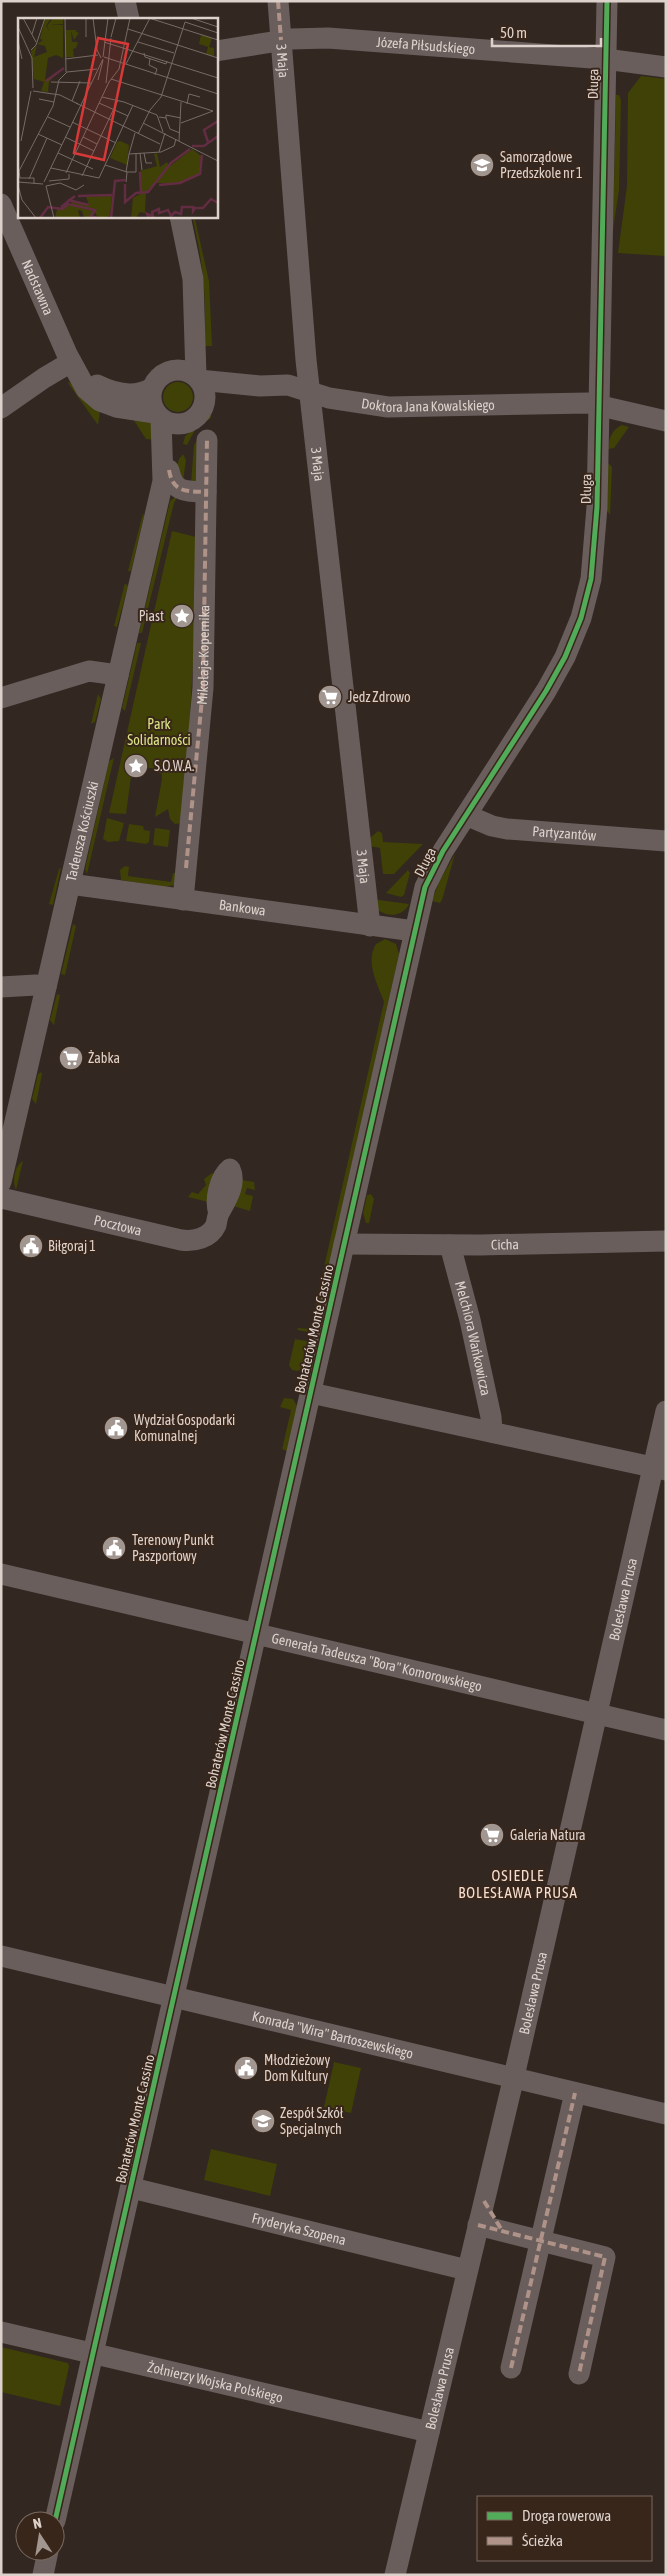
<svg xmlns="http://www.w3.org/2000/svg" width="667" height="2576" viewBox="0 0 667 2576" font-family="'Asap Condensed',sans-serif">
<style>
.green{fill:#3f4106}
.lines{fill:none;stroke-linecap:round;stroke-linejoin:round}
.minor{stroke:#695e5c;stroke-width:21}
.quiet{stroke:#af9288;stroke-width:4;stroke-dasharray:8 4;stroke-linecap:butt}
.cycleway-casing{stroke:#38261b;stroke-width:8}
.cycleway{stroke:#51ab58;stroke-width:5}
.labels{text-anchor:middle;stroke-width:4;stroke-linejoin:round;paint-order:stroke}
.street-label{font-size:14px;fill:#ddd2cb;stroke:#38261b}
.poi-label{font-size:14px;fill:#ddd2cb;stroke:#38261b;text-anchor:start}
.park-label{font-size:14px;fill:#dbe587;stroke:#38261b}
.neighbourhood-label{font-size:15px;letter-spacing:1px;fill:#f6dfd0;stroke:#38261b}
.inset-river{fill:none;stroke:#622c42;stroke-width:2.5}
.inset-road{fill:none;stroke:#766b65;stroke-width:1}
.view{fill:#d73938;fill-opacity:0.15;stroke:#d73938;stroke-width:2.5}
.inset-edge{fill:none;stroke:#ddd2cb;stroke-width:2.5}
</style>
<rect width="100%" height="100%" fill="#322721"/>
<path class="green" d="M641,76L666,79L665,256L618,253L627,186L628,93Z
M616,95H619L621,100L619,190L613,230Z
M195,219L209,281L212,346H203C208,302 203,263 193,220Z
M163 397a15 15 0 1 1 30 0a15 15 0 1 1-30 0Z
M69,382L100,411L98,425L68,383Z
M212,409L211,418L195,430L187,445L183,444L185,436L201,423Z
M133,419L152,423L156,440L146,439Z
M622,425L629,427L614,448L608,449C609,439 611,430 622,425Z
M199,438L198,481L191,483L194,445Z
M183,454L186,460L183,481L176,470L179,459Z
M608,463L612,467L610,515L607,511Z
M178,495L174,503L142,633H139L170,501Z
M143,513L144,516L131,571H128Z
M172,531L200,538L184,823L175,824L170,819L168,809L155,817L162,779V774L155,772L152,768L132,769L126,814L109,813Z
M125,583L128,586L117,627L114,626Z
M137,643H141L125,711L122,708Z
M98,694L101,699L95,722L91,724Z
M114,758L87,874L85,869L109,761Z
M107,818L124,823L119,841L108,842L103,839Z
M129,824L143,826L144,830L150,831L149,842L146,844L126,841Z
M155,828L170,830L168,847L153,845Z
M378,831L382,833L383,842L423,844L394,874H383L380,848L370,846L369,839Z
M455,854L442,900L440,903L432,901L439,882Z
M125,866L129,867L128,876L171,882L173,873H176L179,884L165,887L121,880L120,870Z
M61,868L53,905L49,904L59,869Z
M408,870L410,873L404,895L401,897L386,893Z
M375,900H379L409,904C404,916 388,918 378,910Z
M73,924L76,926L65,975L61,974Z
M385,939L396,944L399,954L314,1333L297,1330L298,1328L310,1329L384,1002C377,983 365,962 376,944Z
M57,994L60,995L54,1025L50,1020Z
M41,1072L42,1074L36,1104L32,1099L38,1074Z
M23,1161L16,1190C12,1182 14,1166 23,1161Z
M212,1173L215,1174L208,1202L188,1197L192,1192L198,1194L206,1185L204,1179Z
M241,1180L254,1182L255,1190L247,1188L245,1194L253,1196L250,1211L233,1206Z
M371,1194L374,1199L369,1223H366L363,1213L367,1195Z
M295,1339L312,1342C309,1354 309,1375 292,1370L289,1365Z
M284,1398L293,1399L297,1406L287,1451L282,1449L291,1410L280,1407Z
M334,2062L361,2068L351,2113L324,2107Z
M211,2149L277,2164L270,2196L204,2180Z
M1,2347L68,2363L69,2367L60,2406L1,2392Z"/>
<g class="lines">
<g class="minor">
<path d="M125,1L129,19"/>
<path id="s1" d="M278,1L306,360L370,926"/>
<path id="s2" d="M216,51L291,39L328,38L605,59L666,67"/>
<path id="s3" d="M1,204L67,354L86,389L100,401L116,407L155,413"/>
<path d="M180,216L193,279L196,376"/>
<circle cx="178" cy="397" r="27"/>
<path id="s4" d="M199,380L260,386L288,385L329,398L388,407L588,403L666,421"/>
<path d="M97,385C115,394 135,398 152,388"/>
<path d="M1,408L44,378L71,362"/>
<path d="M169,470C173,493 186,491 206,492"/>
<path d="M1,698L89,671L118,675"/>
<path id="s5" d="M466,815L492,826L507,829L666,841"/>
<path id="s6" d="M70,884L414,931"/>
<path d="M183,900L203,688L207,440"/>
<path d="M1,987L36,985L46,987"/>
<path id="s7" d="M1,1182L163,481L161,419"/>
<path id="s8" d="M1,1198L181,1240C194,1242 210,1238 216,1225C217,1221 217,1217 219,1213C226,1200 237,1184 230,1169C220,1177 214,1200 219,1213"/>
<path id="s9" d="M344,1244L480,1245L666,1241"/>
<path id="s10" d="M450,1245L470,1320L491,1417L492,1432"/>
<path d="M311,1393L666,1470"/>
<path id="s11" d="M1,1574L666,1730"/>
<path id="s12" d="M1,1956L666,2114"/>
<path id="s13" d="M132,2188L467,2270"/>
<path d="M478,2225L605,2257L579,2374"/>
<path id="s14" d="M1,2332L429,2432"/>
<path d="M511,2368L575,2093"/>
<path d="M55,2521L425,887L443,851L546,691L565,657L581,618L591,579L597,507L607,1"/>
<path d="M43,2575L48,2551"/>
<path id="s15" d="M395,2575L512,2085L666,1411"/>
</g>
<g class="quiet">
<path d="M278,1L281,40"/>
<path d="M169,470C173,493 186,491 206,492"/>
<path id="s16" d="M186,868L203,688L207,440"/>
<path d="M484,2201L503,2232"/>
<path d="M478,2225L605,2257L579,2374"/>
<path d="M511,2368L575,2093"/>
</g>
<g class="cycleway-casing">
<path id="cycleway" d="M55,2521L425,887L443,851L546,691L565,657L581,618L591,579L597,507L607,1"/>
</g>
<use href="#cycleway" class="cycleway"/>
</g>
<defs>
<g id="school-disc" transform="scale(1.25)"><circle r="9.5" fill="#a19690" stroke="#38261b"/><path d="M0-5L7-2L0 1L-7-2ZM-4 1L0 2.5L4 1V4Q0 6-4 4Z" fill="#fff"/></g>
<g id="sight-disc" transform="scale(1.25)"><circle r="9.5" fill="#a19690" stroke="#38261b"/><path d="M0-6L1.8-2.2L6-1.7L2.9 1.2L3.7 5.4L0 3.3L-3.7 5.4L-2.9 1.2L-6-1.7L-1.8-2.2Z" fill="#fff"/></g>
<g id="supermarket-disc" transform="scale(1.25)"><circle r="9.5" fill="#a19690" stroke="#38261b"/><path d="M-6-5.5h2.5l.6 2H6L4.5 2H-2.5L-4.4-4H-6ZM-1.5 3.2a1.3 1.3 0 1 0 .1 0ZM3 3.2a1.3 1.3 0 1 0 .1 0Z" fill="#fff"/></g>
<g id="civic-disc" transform="scale(1.25)"><circle r="9.5" fill="#a19690" stroke="#38261b"/><path d="M-.6-6.5H3V-4.5H.6V-3L4-1V1h2V6H-6V1h2V-1L-.6-3ZM-1.2 2.5V6h2.4V2.5Z" fill="#fff"/></g>
</defs>
<g fill-rule="evenodd">
<use href="#school-disc" x="482" y="165"/>
<use href="#sight-disc" x="182" y="616"/>
<use href="#supermarket-disc" x="330" y="697"/>
<use href="#sight-disc" x="136" y="766"/>
<use href="#supermarket-disc" x="71" y="1058"/>
<use href="#civic-disc" x="31" y="1246"/>
<use href="#civic-disc" x="116" y="1428"/>
<use href="#civic-disc" x="114" y="1548"/>
<use href="#supermarket-disc" x="492" y="1835"/>
<use href="#civic-disc" x="246" y="2068"/>
<use href="#school-disc" x="263" y="2121"/>
</g>
<g class="labels">
<g class="street-label">
<text dy="5" stroke="none"><textPath href="#s2" startOffset="211">Józefa Piłsudskiego</textPath></text>
<text dy="5" stroke="none"><textPath href="#s1" startOffset="60">3 Maja</textPath></text>
<text transform="translate(593 84) rotate(-89)" y="5">Długa</text>
<text dy="5" stroke="none"><textPath href="#s3" startOffset="91">Nadstawna</textPath></text>
<text dy="5" stroke="none"><textPath href="#s4" startOffset="232">Doktora Jana Kowalskiego</textPath></text>
<text dy="5" stroke="none"><textPath href="#s1" startOffset="465">3 Maja</textPath></text>
<text transform="translate(586 489) rotate(-89)" y="5">Długa</text>
<text dy="5" stroke="none"><textPath href="#s16" startOffset="214">Mikołaja Kopernika</textPath></text>
<text dy="5" stroke="none"><textPath href="#s7" startOffset="360">Tadeusza Kościuszki</textPath></text>
<text dy="5" stroke="none"><textPath href="#s5" startOffset="101">Partyzantów</textPath></text>
<text transform="translate(425 862) rotate(-63)" y="5">Długa</text>
<text dy="5" stroke="none"><textPath href="#s1" startOffset="870">3 Maja</textPath></text>
<text dy="5" stroke="none"><textPath href="#s6" startOffset="174">Bankowa</textPath></text>
<text dy="5" stroke="none"><textPath href="#s8" startOffset="120">Pocztowa</textPath></text>
<text dy="5" stroke="none"><textPath href="#s9" startOffset="161">Cicha</textPath></text>
<text transform="translate(314 1329) rotate(-77)" y="5">Bohaterów Monte Cassino</text>
<text dy="5" stroke="none"><textPath href="#s10" startOffset="96">Melchiora Wańkowicza</textPath></text>
<text dy="5" stroke="none"><textPath href="#s15" startOffset="1002">Bolesława Prusa</textPath></text>
<text dy="5" stroke="none"><textPath href="#s11" startOffset="386">Generała Tadeusza "Bora" Komorowskiego</textPath></text>
<text transform="translate(225 1724) rotate(-77)" y="5">Bohaterów Monte Cassino</text>
<text dy="5" stroke="none"><textPath href="#s15" startOffset="598">Bolesława Prusa</textPath></text>
<text dy="5" stroke="none"><textPath href="#s12" startOffset="341">Konrada "Wira" Bartoszewskiego</textPath></text>
<text transform="translate(135 2119) rotate(-77)" y="5">Bohaterów Monte Cassino</text>
<text dy="5" stroke="none"><textPath href="#s13" startOffset="172">Fryderyka Szopena</textPath></text>
<text dy="5" stroke="none"><textPath href="#s14" startOffset="220">Żołnierzy Wojska Polskiego</textPath></text>
<text dy="5" stroke="none"><textPath href="#s15" startOffset="192">Bolesława Prusa</textPath></text>
</g>
<g class="poi-label">
<text x="500" y="162">Samorządowe<tspan x="500" dy="16">Przedszkole nr 1</tspan></text>
<text x="164" y="621" text-anchor="end">Piast</text>
<text x="348" y="702">Jedz Zdrowo</text>
<text x="154" y="771">S.O.W.A.</text>
<text x="88" y="1063">Żabka</text>
<text x="48" y="1251">Biłgoraj 1</text>
<text x="134" y="1425">Wydział Gospodarki<tspan x="134" dy="16">Komunalnej</tspan></text>
<text x="132" y="1545">Terenowy Punkt<tspan x="132" dy="16">Paszportowy</tspan></text>
<text x="510" y="1840">Galeria Natura</text>
<text x="264" y="2065">Młodzieżowy<tspan x="264" dy="16">Dom Kultury</tspan></text>
<text x="280" y="2118">Zespół Szkół<tspan x="280" dy="16">Specjalnych</tspan></text>
</g>
<g class="park-label">
<text x="159" y="729">Park<tspan x="159" dy="16">Solidarności</tspan></text>
</g>
<g class="neighbourhood-label">
<text x="518" y="1881">OSIEDLE<tspan x="518" dy="17">BOLESŁAWA PRUSA</tspan></text>
</g>
</g>
<g transform="translate(18 18)">
<rect width="200" height="200" fill="#322721"/>
<path d="M27,0H33L28,8L32,13L29,8L35,0H45V6L32,7H45V40L38,37L30,40L27,62L40,54L31,64L30,74L23,73L26,64L16,61L13,33L19,27L16,39L29,34L27,28L19,26L25,22L22,21ZM48,12H60L57,13L61,15L56,22L53,13L54,24H60L58,30L55,31L56,39H48ZM183,17L194,20L191,29L196,30V38L188,36L190,29L181,26ZM100,122L111,127L109,147L92,140L99,124L102,123ZM174,131L183,138V155L161,165H137L128,174L127,195L122,194L118,200H113L115,180L124,175L122,153L139,148L136,136L139,135L142,149L149,144L151,149ZM94,177L92,197L88,200H80L75,191L54,188L53,183L71,187L68,179ZM50,187L77,193L73,199L79,200H66L64,193L60,192L62,200H37L39,191L34,189L46,191Z" fill="#3f4106"/>
<path class="inset-river" d="M28,63L46,50M190,124L186,112L200,103M174,128H186L200,118M122,154L123,175M107,166V184L118,175L130,174L153,145L172,131M141,167L162,165L182,156L184,137M60,178L94,177M50,182L71,187M43,189L57,178M22,200L30,189L45,191L50,186L77,192L73,198L79,200M93,200L97,163L107,162M131,200L129,196L135,198L134,194L141,191V195L150,192L153,198L157,194L163,196L164,189H175V193L177,190H185L193,181L200,185"/>
<path class="inset-road" d="M5,0L18,24M47,0L48,54M75,0L79,32L83,40M131,0L200,22M173,0L200,9M167,4L200,15M0,9L14,40L15,70M110,11L200,40M14,16L19,0M68,19V0M93,19L98,0M0,23L4,41M86,24L200,60M120,24L156,35M13,32L18,27L27,0M126,35L127,39L148,46L149,43M85,39L90,0M86,39L200,76M47,41L80,37M132,41L131,47L139,51L137,57M108,46L132,0M93,61L195,93M80,62L85,42M33,64L73,65M88,65L93,20M15,73L42,77L60,86M84,79L106,84L139,97L145,114M21,81L36,84M54,83L62,63M58,85L142,126M81,85L110,98M169,86L171,76L182,79M30,99L52,109M141,99L148,100L152,111L162,115M148,100V97L163,100M54,104L98,125M125,105L200,143M163,105L195,93M20,116L44,127M120,116L132,92L143,79L167,4M47,119L76,133M65,119L79,126M3,123L13,73M161,123L163,84M141,134L147,115M40,135L75,151M122,135L124,152M126,135L128,145H134M111,136L117,115M87,147L109,154L108,164M33,150L81,160L115,87M108,154L111,136L143,134L156,128L158,121M109,154H118V135M48,155L91,64L101,51L112,0M64,158L100,82M11,161L29,120M31,163L51,161V156M0,164L25,166M26,164L85,41M16,166V160H2L1,153L35,88L41,62L49,54L79,51M0,167L4,182L18,200M28,168L42,165L58,172L66,167M28,168L36,200"/>
<path class="view" d="M80,20L110,26L86,142L56,135Z"/>
<rect width="200" height="200" class="inset-edge"/>
</g>
<rect width="667" height="2576" fill="none" stroke="#ddd2cb" stroke-width="5"/>
<rect x="477" y="2496" width="175" height="65" fill="#38261b" stroke="#7a6b61"/>
<rect x="487" y="2512" width="25" height="8" fill="#51ab58" stroke="#7a6b61"/>
<text x="522" y="2521" font-size="15" fill="#ddd2cb">Droga rowerowa</text>
<rect x="487" y="2537" width="25" height="8" fill="#af9288" stroke="#7a6b61"/>
<text x="522" y="2546" font-size="15" fill="#ddd2cb">Ścieżka</text>
<g transform="translate(40 2536) rotate(348)"><circle r="24" fill="#38261b" stroke="#7a6b61"/>
<path d="M0-4L9 19L0 12L-9 19Z" fill="#a19690"/>
<text y="-8" font-size="14" font-weight="bold" text-anchor="middle" fill="#ddd2cb">N</text>
</g>
<path d="M492 38v8h109v-8" fill="none" stroke="#ddd2cb" stroke-width="2.5"/>
<text x="500" y="38" font-size="15" fill="#ddd2cb" stroke="#38261b" stroke-width="4" paint-order="stroke">50 m</text>
</svg>
